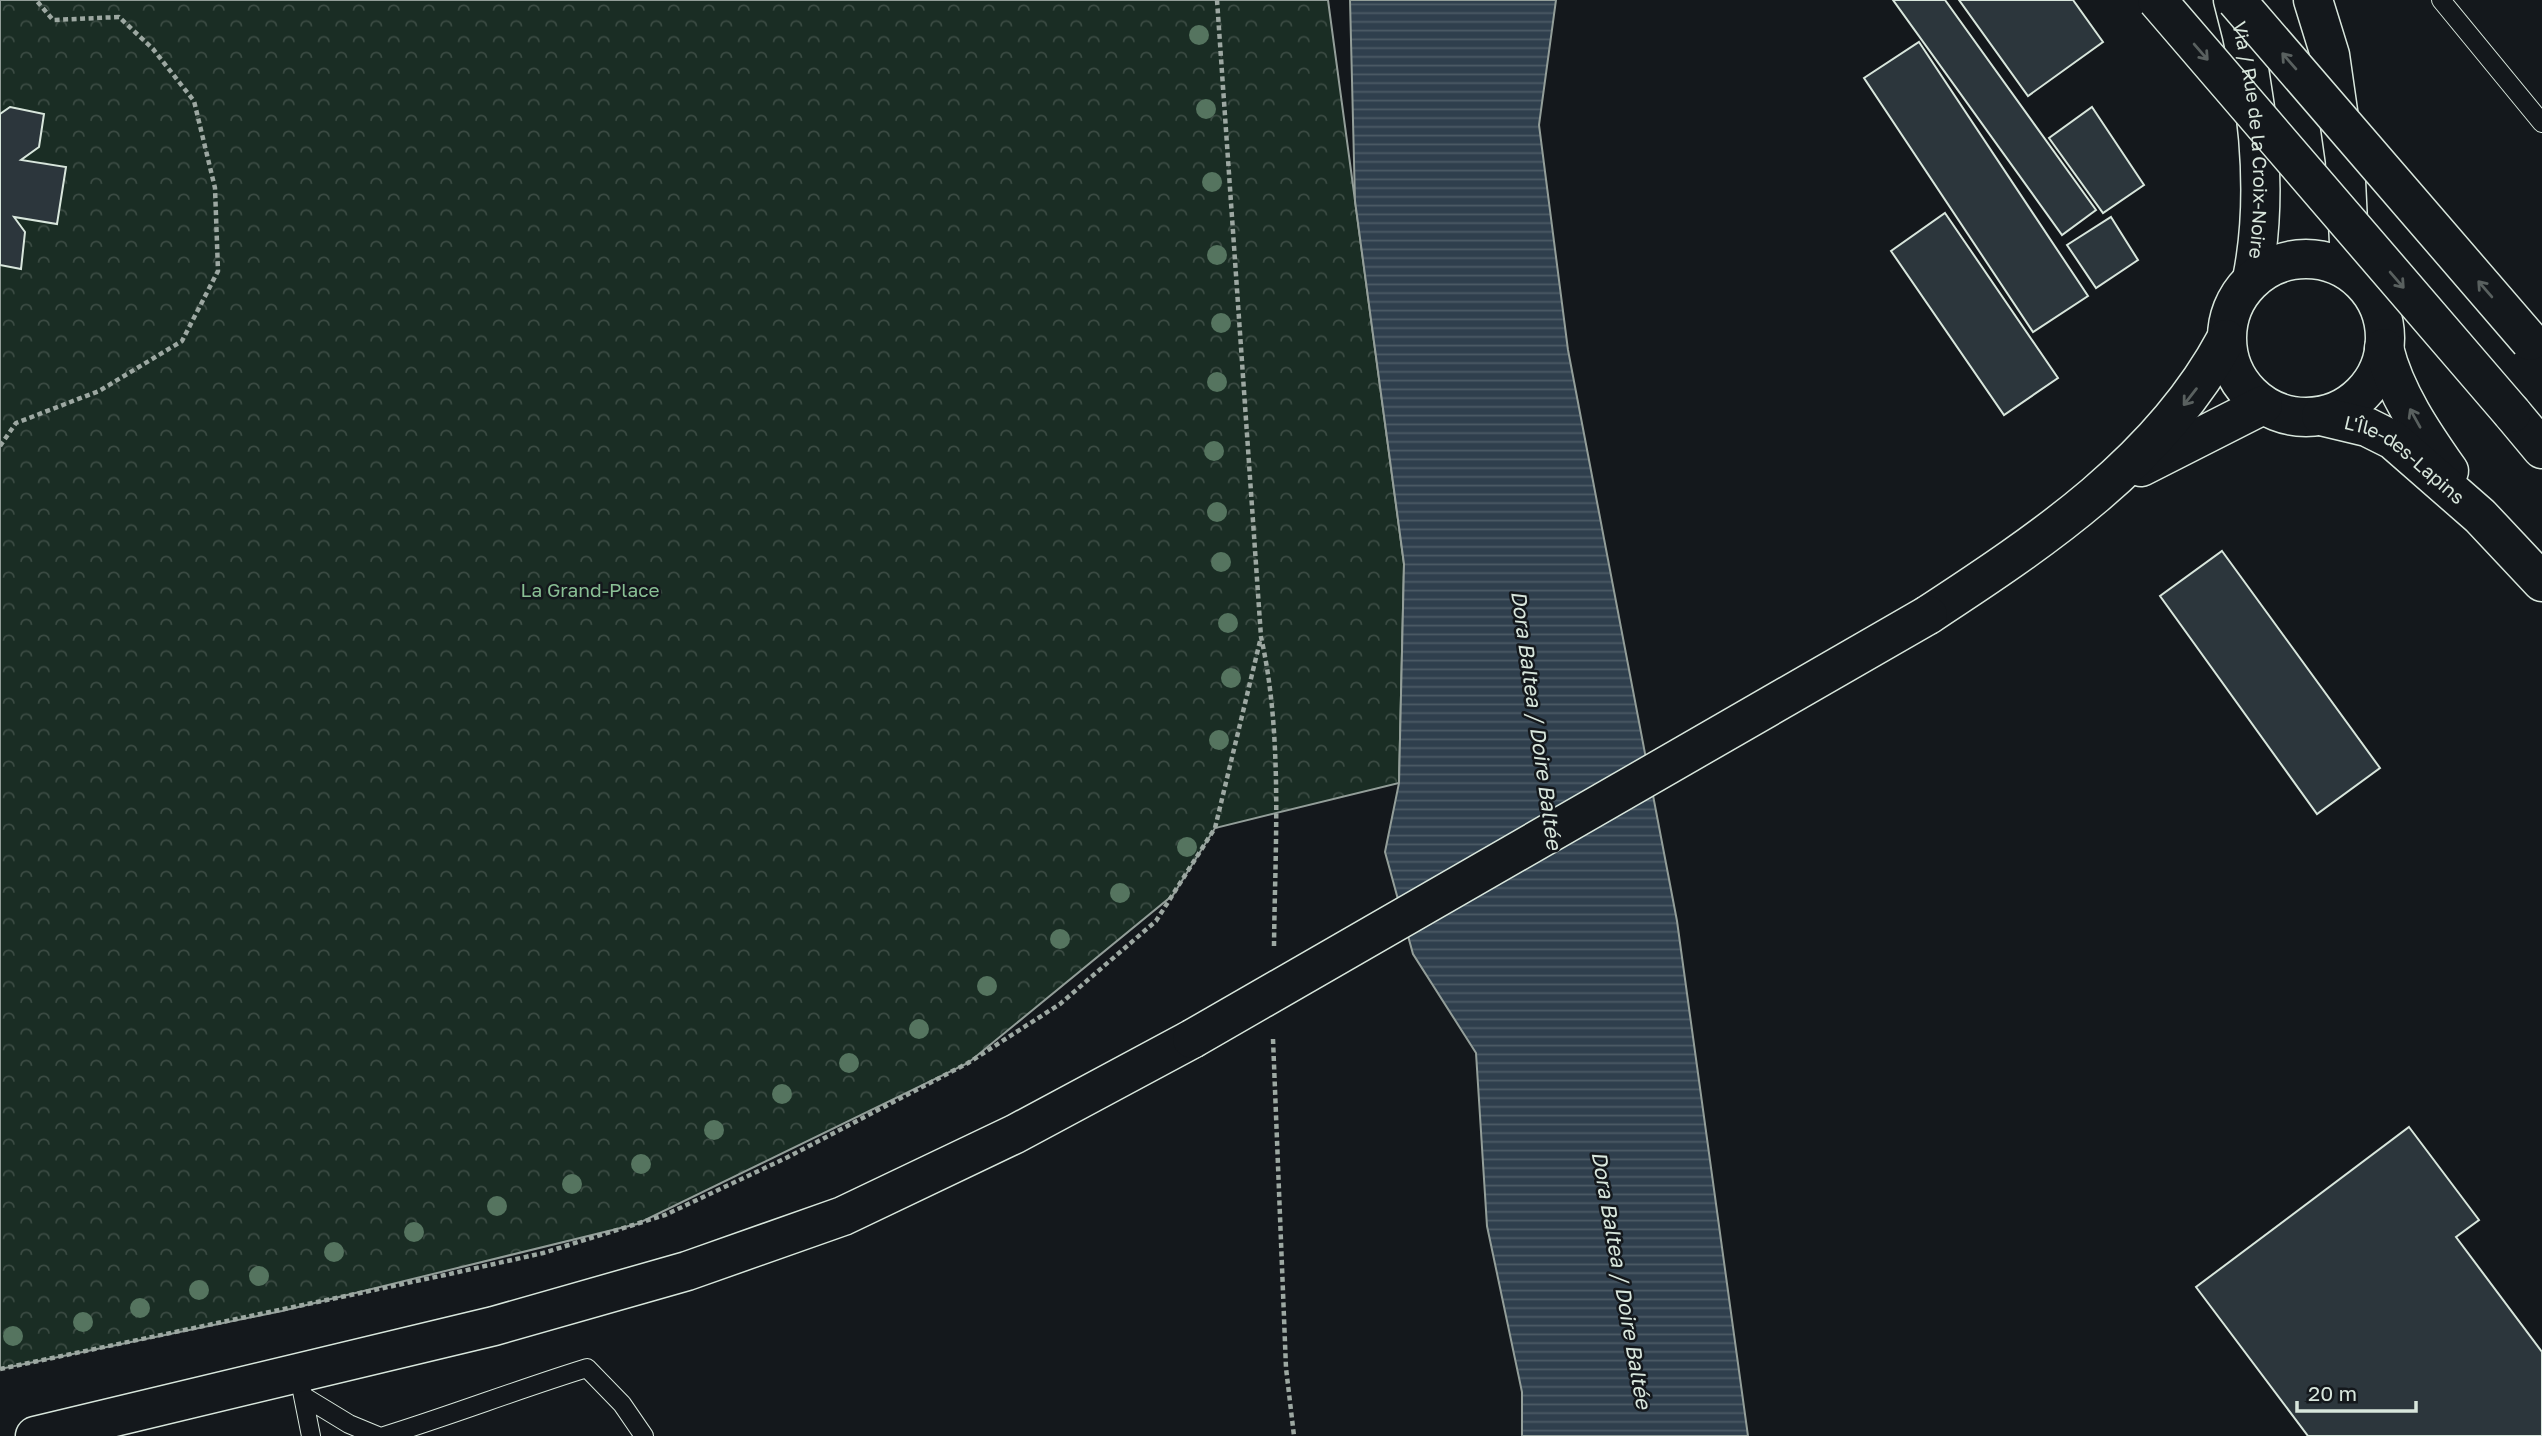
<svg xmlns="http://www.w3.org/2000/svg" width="2542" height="1436" viewBox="0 0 2542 1436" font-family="'Golos Text',sans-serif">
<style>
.park{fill:url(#park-crowns);stroke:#939e99;stroke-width:2}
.water{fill:url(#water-rules);stroke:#939e99;stroke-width:2}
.building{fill:#2c363c;stroke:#d8e6dc;stroke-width:2}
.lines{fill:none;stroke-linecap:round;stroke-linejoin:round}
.lane-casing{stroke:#d8e6dc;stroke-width:20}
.secondary-casing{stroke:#d8e6dc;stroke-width:41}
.highway-casing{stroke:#d8e6dc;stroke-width:41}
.path{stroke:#9da8a2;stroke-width:4.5;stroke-dasharray:5 3.5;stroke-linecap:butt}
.lane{stroke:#14181c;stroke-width:18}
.secondary{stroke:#14181c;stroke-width:38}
.highway{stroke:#14181c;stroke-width:38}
.secondary-bridge-casing{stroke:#d8e6dc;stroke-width:41;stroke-linecap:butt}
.highway-bridge-casing{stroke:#d8e6dc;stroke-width:41;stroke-linecap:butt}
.secondary-bridge{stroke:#14181c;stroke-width:38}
.highway-bridge{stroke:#14181c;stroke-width:38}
.tree{fill:#55745f}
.oneway{stroke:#59605f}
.labels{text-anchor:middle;stroke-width:5;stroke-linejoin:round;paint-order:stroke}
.street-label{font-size:19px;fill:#d8e6dc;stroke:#14181c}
.park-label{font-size:19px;fill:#8ac095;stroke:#14181c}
.water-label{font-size:21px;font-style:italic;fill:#d8e6dc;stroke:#14181c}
</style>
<defs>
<pattern id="park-crowns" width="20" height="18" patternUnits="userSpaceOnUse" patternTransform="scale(1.75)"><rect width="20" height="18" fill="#1a2d24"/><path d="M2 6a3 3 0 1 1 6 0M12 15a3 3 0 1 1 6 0" fill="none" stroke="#3b4b43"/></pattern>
<pattern id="water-rules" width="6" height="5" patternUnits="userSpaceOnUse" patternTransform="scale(1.75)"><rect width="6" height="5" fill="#2f3f4d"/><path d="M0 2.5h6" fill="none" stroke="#4c5b66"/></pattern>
</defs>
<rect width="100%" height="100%" fill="#14181c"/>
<path class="park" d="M0,0H1328L1404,564L1399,783L1215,828L1173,895L968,1063L637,1224L282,1311L0,1369Z"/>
<path class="water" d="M1350,0H1556L1539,125L1568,350L1677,921L1748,1436H1522V1392L1487,1226L1476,1053L1413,954L1385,852L1399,783L1404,564L1355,201Z"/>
<path class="building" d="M1893,0H1945L2096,210L2062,235Z
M1959,0H2073L2103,42L2028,96Z
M1919,42L2088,296L2033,332L1864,78Z
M10,107L44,114L39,147L21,160L66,167L57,224L14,217L25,232L21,269L0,265V114Z
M2092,107L2144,185L2103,213L2049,138Z
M1945,213L2058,378L2004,415L1891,251Z
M2111,217L2138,260L2096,288L2067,245Z
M2222,551L2380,768L2317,814L2160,596Z
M2409,1127L2479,1220L2456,1237L2542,1352V1436H2308L2196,1287Z"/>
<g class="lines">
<g class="lane-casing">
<path id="lane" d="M2441,0L2542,123
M299,1375L303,1396L349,1424L378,1436
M303,1396L311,1436
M384,1436C452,1415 519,1389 587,1368L622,1404L644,1436"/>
</g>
<g class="secondary-casing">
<g id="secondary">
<path id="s1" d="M2233,0C2257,86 2270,191 2252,279"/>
<path d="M2313,0L2330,55L2345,160L2349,243"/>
<circle cx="2306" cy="338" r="79"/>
<path d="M2384,348C2395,393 2423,434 2449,471"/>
<path id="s2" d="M2321,416L2367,427L2393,440L2480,516L2542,582"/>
<path d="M2141,467L2263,405"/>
<path d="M1928,615C2041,541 2161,461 2226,339"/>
<path d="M35,1436L494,1326L687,1271L843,1216L1015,1134L1192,1039"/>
</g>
</g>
<g class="highway-casing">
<path id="highway" d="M2512,413L2542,449"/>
</g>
<path class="path" d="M1217,0L1261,637C1283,734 1275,846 1274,946
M0,446L16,423L99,391L182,341L218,271L215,188L194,101L153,49L119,17L53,20L36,0
M1273,1039L1286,1368L1294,1436
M0,1369L445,1275L543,1253L665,1215L786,1158L968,1063L1060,1004L1156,921L1215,828L1261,637"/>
<use href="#lane" class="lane"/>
<use href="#secondary" class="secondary"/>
<use href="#highway" class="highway"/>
<g class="secondary-bridge-casing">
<path id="secondary-bridge" d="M1192,1039L1928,615"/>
</g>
<g class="highway-bridge-casing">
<path id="highway-bridge" d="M2157,0L2512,413
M2236,0L2530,341"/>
</g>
<use href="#secondary-bridge" class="secondary-bridge"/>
<use href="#highway-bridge" class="highway-bridge"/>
</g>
<g class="tree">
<circle cx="1199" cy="35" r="10"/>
<circle cx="1206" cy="109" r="10"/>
<circle cx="1212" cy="182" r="10"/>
<circle cx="1217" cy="255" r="10"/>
<circle cx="1221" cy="323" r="10"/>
<circle cx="1217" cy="382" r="10"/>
<circle cx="1214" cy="451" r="10"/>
<circle cx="1217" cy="512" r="10"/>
<circle cx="1221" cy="562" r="10"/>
<circle cx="1228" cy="623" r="10"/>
<circle cx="1231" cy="678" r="10"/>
<circle cx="1219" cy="740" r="10"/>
<circle cx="1187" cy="847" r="10"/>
<circle cx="1120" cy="893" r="10"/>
<circle cx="1060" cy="939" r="10"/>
<circle cx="987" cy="986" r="10"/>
<circle cx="919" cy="1029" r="10"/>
<circle cx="849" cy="1063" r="10"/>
<circle cx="782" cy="1094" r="10"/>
<circle cx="714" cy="1130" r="10"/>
<circle cx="641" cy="1164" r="10"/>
<circle cx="572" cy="1184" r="10"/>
<circle cx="497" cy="1206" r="10"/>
<circle cx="414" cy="1232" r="10"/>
<circle cx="334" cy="1252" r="10"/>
<circle cx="259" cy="1276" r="10"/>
<circle cx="199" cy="1290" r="10"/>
<circle cx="140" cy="1308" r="10"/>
<circle cx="83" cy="1322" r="10"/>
<circle cx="13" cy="1336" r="10"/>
</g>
<defs><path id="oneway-shaft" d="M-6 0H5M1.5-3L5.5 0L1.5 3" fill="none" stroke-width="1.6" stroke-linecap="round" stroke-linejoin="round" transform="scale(1.75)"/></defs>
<g class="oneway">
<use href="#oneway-shaft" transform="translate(2201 52) rotate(49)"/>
<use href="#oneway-shaft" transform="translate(2289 61) rotate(-131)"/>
<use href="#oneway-shaft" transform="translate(2397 280) rotate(49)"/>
<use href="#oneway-shaft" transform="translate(2485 289) rotate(-131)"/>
<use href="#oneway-shaft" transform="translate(2190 397) rotate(128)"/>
<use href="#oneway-shaft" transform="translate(2415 418) rotate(-119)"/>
</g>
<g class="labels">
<g class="street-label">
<text dy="7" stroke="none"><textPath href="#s1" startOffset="142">Via / Rue de la Croix-Noire</textPath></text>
<text dy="7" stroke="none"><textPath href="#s2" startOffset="96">L'Île-des-Lapins</textPath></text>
</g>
<g class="park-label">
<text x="590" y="597">La Grand-Place</text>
</g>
<g class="water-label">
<text transform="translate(1536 720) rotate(82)" y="7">Dora Baltea / Doire Baltée</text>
<text transform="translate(1621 1280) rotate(80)" y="7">Dora Baltea / Doire Baltée</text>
</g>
</g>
<path d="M2297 1401v10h119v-10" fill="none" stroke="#d8e6dc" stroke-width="3.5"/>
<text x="2308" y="1401" font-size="21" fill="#d8e6dc" stroke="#14181c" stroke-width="5" paint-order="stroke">20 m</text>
</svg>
